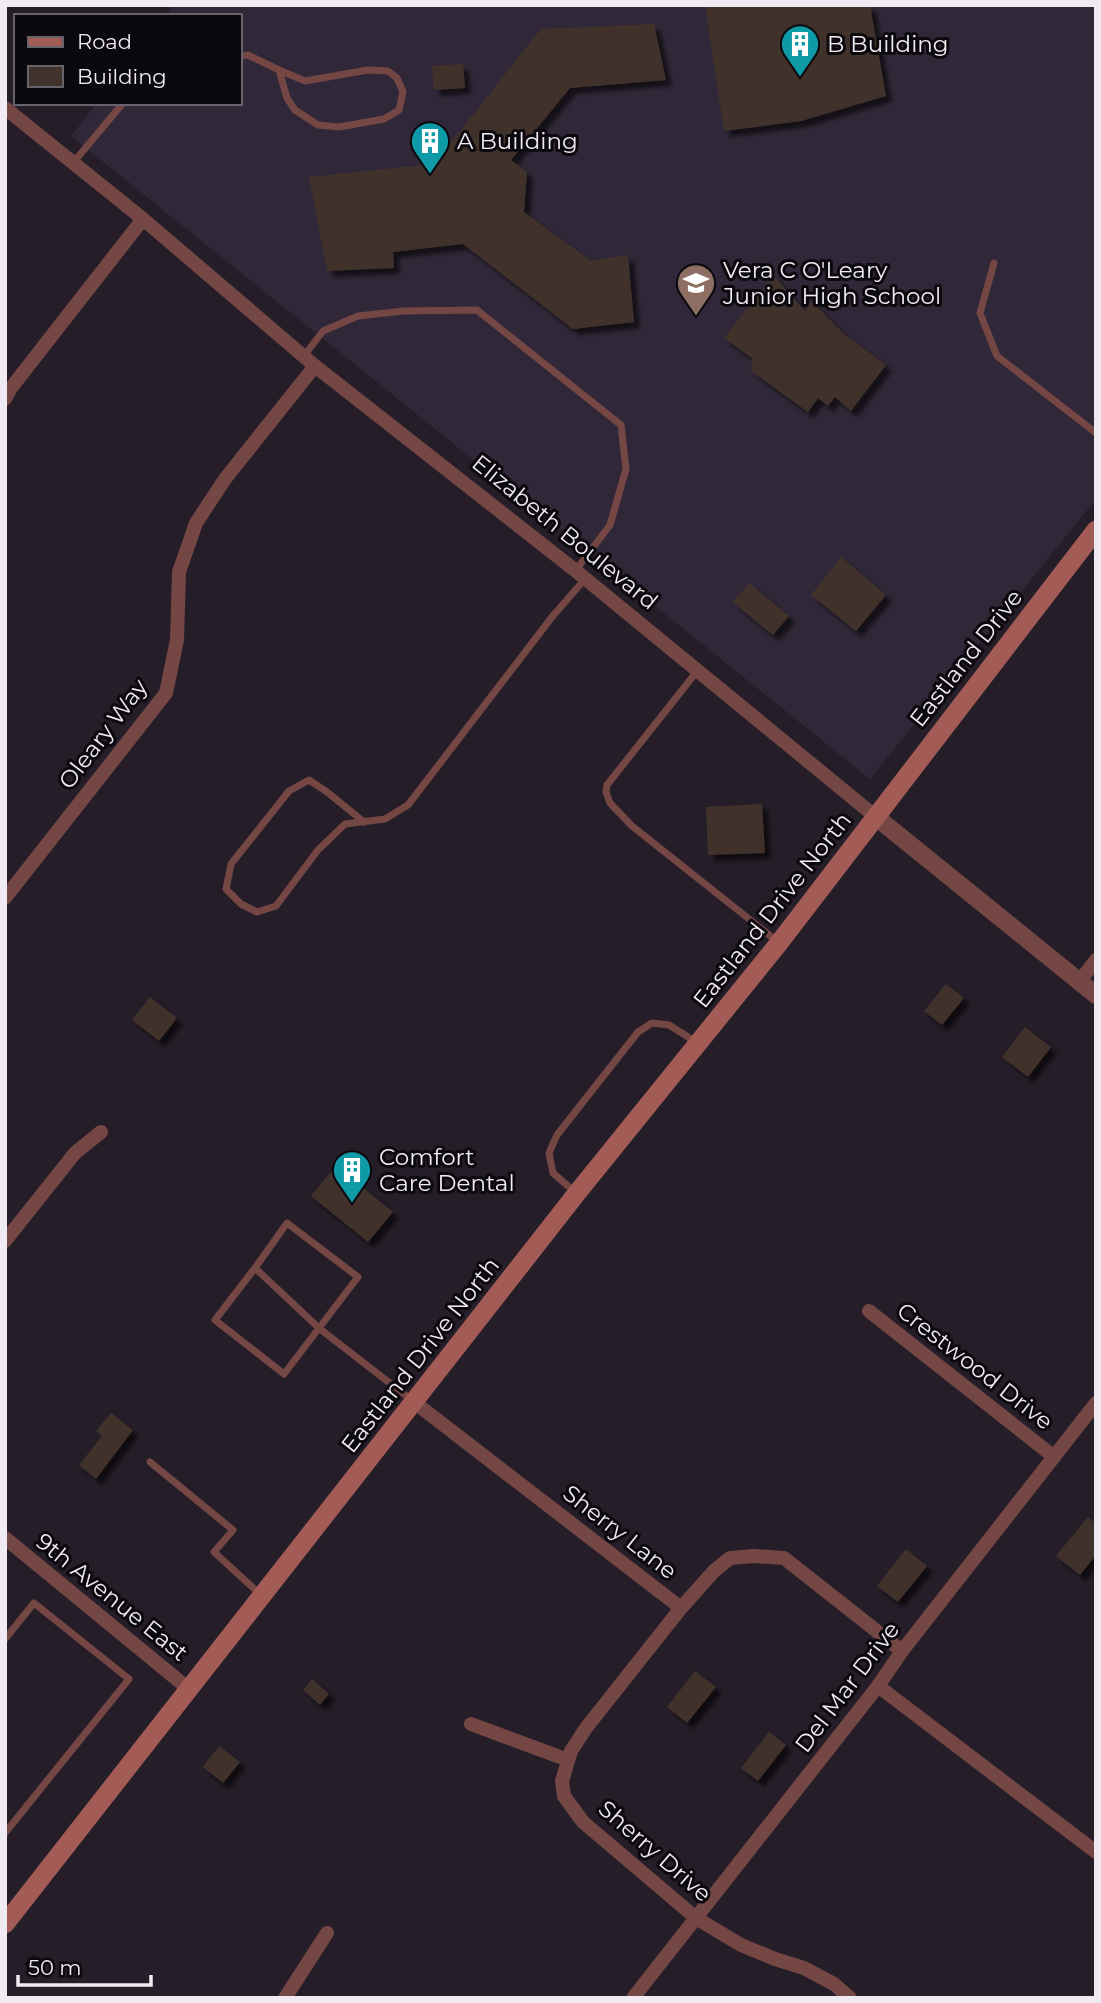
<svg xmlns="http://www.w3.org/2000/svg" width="1101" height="2003" viewBox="0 0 1101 2003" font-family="Montserrat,sans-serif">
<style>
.education{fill:#302838}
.building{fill:#41322c;filter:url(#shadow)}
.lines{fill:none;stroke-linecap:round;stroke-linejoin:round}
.service{stroke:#744744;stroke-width:7}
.minor{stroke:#744744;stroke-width:14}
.tertiary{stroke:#744744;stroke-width:18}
.secondary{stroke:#a35b56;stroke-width:19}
.labels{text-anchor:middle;stroke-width:6;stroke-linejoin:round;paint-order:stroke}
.poi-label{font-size:23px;fill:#f0ebf3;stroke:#0c090e;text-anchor:start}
.street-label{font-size:23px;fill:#f0ebf3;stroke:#0c090e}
</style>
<defs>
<filter id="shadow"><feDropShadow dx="6" dy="6" stdDeviation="2" flood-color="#0009"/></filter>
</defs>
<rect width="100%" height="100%" fill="#251e29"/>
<path class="education" d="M173,5H1096V499L870,779L71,136L97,103H240V16H165Z"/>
<path class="building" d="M705,5H870L886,96L801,121L724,131Z
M654,24L666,80L570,88L511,160L527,172L524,212L591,261L628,255L634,322L573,329L463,244L393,252L394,268L327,271L309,177L434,164L541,29Z
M463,64L465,88L434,90L432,66Z
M773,275L805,311L811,301L844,334L886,365L851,411L835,397L828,406L818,398L808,412L751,371L752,358L724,338Z
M841,557L886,595L856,631L811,595Z
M749,583L789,616L773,635L733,602Z
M762,804L765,853L708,855L706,807Z
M946,984L964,998L942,1025L924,1011Z
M150,997L177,1018L159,1041L132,1020Z
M1025,1027L1051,1047L1028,1077L1002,1057Z
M336,1166L393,1212L368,1242L311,1196Z
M111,1413L133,1430L96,1479L79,1465L102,1436L96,1431Z
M1088,1517L1096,1524V1555L1080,1575L1056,1556Z
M906,1549L927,1566L898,1602L877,1586Z
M695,1671L716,1687L687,1723L667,1707Z
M312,1679L329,1694L320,1705L303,1690Z
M769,1732L786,1745L758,1781L741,1768Z
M219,1746L240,1762L223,1783L203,1767Z"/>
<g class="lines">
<path class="service" d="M240,56L248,55L279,70
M279,70L305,81L368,70L388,71L397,78L403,92L399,110L384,119L339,127L318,125L295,110L287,98Z
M73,163L123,103
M994,263L980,313L997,356L1096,433
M304,356L323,331L358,316L404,311L477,310L621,425L626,469L610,525L576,570
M698,670L607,785L606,792L610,803L632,826L778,942
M364,822L327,792L309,780L289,791L231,864L226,889L241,904L257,912L276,906L318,850L345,824L385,819L408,805L552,617L585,579
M576,1193L553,1173L549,1153L557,1135L638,1032L652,1023L669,1025L696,1042
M255,1268L215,1320L284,1374L358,1277L287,1223L255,1268L320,1329L413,1401
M150,1462L233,1530L214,1552L262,1596
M5,1639L34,1603L129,1679L5,1833"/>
<path class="minor" d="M5,108L143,219L315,366L576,571L876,817
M5,399L11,388L143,219
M5,898L166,693L177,640L179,572L196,523L225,479L315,366
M1079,982L1096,960
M5,1241L75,1153L101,1132
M869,1311L1053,1456
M414,1402L681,1608
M5,1538L190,1690
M878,1686L1096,1852
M471,1724L568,1760
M285,1998L327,1933
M633,1998L878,1686L902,1651L1096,1403
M850,1998L834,1984L804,1968L775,1959L741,1945L696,1918L583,1822L564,1796L562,1781L571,1751L586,1728L681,1608L714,1571L730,1558L754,1556L784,1558L902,1651"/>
<path class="tertiary" d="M876,817L1096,995"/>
<path class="secondary" d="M5,1924L577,1193L779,943L1096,530"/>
</g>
<defs>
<g id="building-pin" transform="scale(2.0125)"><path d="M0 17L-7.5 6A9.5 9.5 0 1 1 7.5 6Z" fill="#0f9aa8" stroke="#0c090e"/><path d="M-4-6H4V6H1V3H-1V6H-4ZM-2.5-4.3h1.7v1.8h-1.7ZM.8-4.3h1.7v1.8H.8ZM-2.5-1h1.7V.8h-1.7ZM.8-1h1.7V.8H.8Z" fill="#fff"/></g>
<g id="school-pin" transform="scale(2.0125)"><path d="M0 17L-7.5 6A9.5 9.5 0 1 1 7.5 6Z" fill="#8d6e63" stroke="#0c090e"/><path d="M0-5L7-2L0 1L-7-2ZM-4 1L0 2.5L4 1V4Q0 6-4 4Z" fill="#fff"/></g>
</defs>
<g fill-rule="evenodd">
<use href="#building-pin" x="800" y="44"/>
<use href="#building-pin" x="430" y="141"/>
<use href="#school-pin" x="696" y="283"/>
<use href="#building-pin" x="352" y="1170"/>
</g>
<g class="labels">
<g class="poi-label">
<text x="827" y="52">B Building</text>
<text x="457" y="149">A Building</text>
<text x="723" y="278">Vera C O'Leary<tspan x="723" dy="26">Junior High School</tspan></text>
<text x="379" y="1165">Comfort<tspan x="379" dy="26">Care Dental</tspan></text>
</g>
<g class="street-label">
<text transform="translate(565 532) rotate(39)" y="8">Elizabeth Boulevard</text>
<text transform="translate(966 658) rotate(-52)" y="8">Eastland Drive</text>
<text transform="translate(103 734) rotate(-53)" y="8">Oleary Way</text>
<text transform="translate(772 910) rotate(-52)" y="8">Eastland Drive North</text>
<text transform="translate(420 1355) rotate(-52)" y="8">Eastland Drive North</text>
<text transform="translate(975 1366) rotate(38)" y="8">Crestwood Drive</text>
<text transform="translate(620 1532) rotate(38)" y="8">Sherry Lane</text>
<text transform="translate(112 1597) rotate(39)" y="8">9th Avenue East</text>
<text transform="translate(847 1687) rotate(-53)" y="8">Del Mar Drive</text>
<text transform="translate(655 1851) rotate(41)" y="8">Sherry Drive</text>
</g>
</g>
<rect width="1101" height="2003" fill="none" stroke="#f0ebf3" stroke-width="14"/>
<rect x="14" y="14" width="228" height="91" fill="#0c090e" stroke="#67636a" stroke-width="2"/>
<rect x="28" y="37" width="35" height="10" fill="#a35b56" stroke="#67636a" stroke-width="2"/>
<text x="77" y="49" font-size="21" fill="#f0ebf3">Road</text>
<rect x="28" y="66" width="35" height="21" fill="#41322c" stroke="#67636a" stroke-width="2"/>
<text x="77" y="84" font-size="21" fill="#f0ebf3">Building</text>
<path d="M18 1975v10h133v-10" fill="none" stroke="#f0ebf3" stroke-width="3.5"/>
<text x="28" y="1975" font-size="21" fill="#f0ebf3" stroke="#0c090e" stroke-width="5" paint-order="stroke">50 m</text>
</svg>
